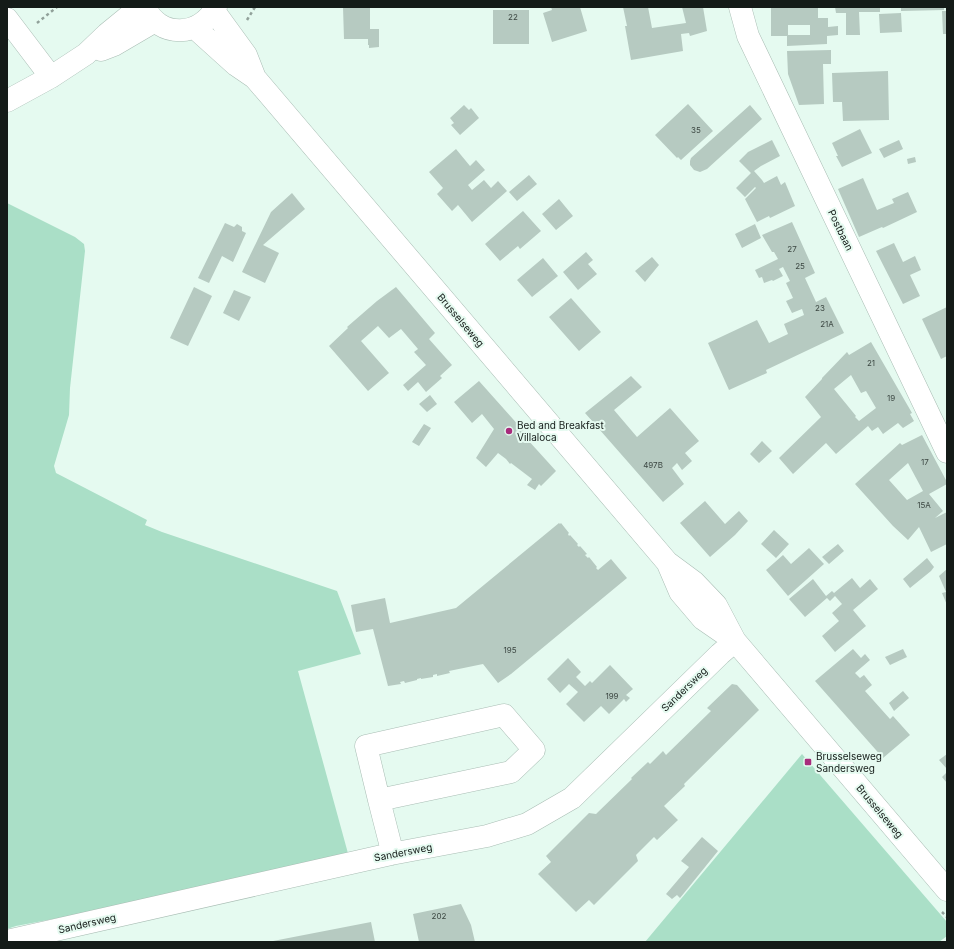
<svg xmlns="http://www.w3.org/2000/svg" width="954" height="949" viewBox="0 0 954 949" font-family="Inter,sans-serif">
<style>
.green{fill:#aadfc7}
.building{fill:#b6cac1;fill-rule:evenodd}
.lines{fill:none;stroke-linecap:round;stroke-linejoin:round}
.minor-casing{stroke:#a9bdb4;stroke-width:23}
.path{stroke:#91a19a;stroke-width:2.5;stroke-dasharray:3 3;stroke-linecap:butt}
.minor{stroke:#fff;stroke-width:22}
.poi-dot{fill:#a82b7c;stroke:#e5faf0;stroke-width:1.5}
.labels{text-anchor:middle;stroke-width:4;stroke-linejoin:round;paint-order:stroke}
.number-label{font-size:8px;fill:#3c4742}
.street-label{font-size:10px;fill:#141b18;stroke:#e5faf0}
.poi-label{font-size:10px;fill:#141b18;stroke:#e5faf0;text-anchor:start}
</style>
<rect width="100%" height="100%" fill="#e5faf0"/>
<path class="green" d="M7,203L75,237L84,244L85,251L70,388L69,415L54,466L56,473L147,520L145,525L162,532L337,591L361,654L298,671L349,857L85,913L16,926L7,929Z
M802,754L947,922V936L939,942H645Z"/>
<path class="building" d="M343,7H370V29H379V47L369,48V45H368V39H344Z
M551,7H580L587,31L552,42L543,13L552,10Z
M623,7H648L652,28L686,23L682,7H703L707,31L690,36L689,33L681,34L683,51L631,60L625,26H627Z
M771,7H818V18H828V27L838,26V35L827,36V44L787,46V36H771ZM788,25H810V35H788Z
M835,7H880V12H859L860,35H846V13H836Z
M901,7H944V10L901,11Z
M493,10H529V44H493Z
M942,11H947V34H943Z
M901,13L902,32L880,33L879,14Z
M831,50V64H823L824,104L799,105L788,74L787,51Z
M888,71L889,120L843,121L842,102H833L832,73Z
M688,104L713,131L681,160L678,157L677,158L655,135Z
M464,105L469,110L471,108L479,118L460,135L451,125L454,123L450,118Z
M750,105L762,119L707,169L700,172L694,170L690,165V161L691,158Z
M860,129L872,153L842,167L836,156H838L832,143Z
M772,140L780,156L761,166L754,171L762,180L764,183L777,176L781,185L785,182L795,206L770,218L769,216L757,222L745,199L756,188L755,187L745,197L736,188L751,173L739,161L748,152Z
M899,140L903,149L884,158L879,149Z
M456,149L470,166L476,160L485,170L468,185L472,190L484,180L491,188L498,181L507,191L472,222L458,205L452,211L437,194L443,188L429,172Z
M915,157L916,162L908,164L907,159Z
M529,175L537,184L517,201L509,192Z
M863,178L877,210L894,203L892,199L908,192L917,212L883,228L882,227L859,237L838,189Z
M292,193L305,209L263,245L279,253L265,283L242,272L271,212Z
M559,199L573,216L556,230L542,214Z
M523,211L541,231L520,249L518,246L500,261L485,244Z
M792,222L815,273L805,278L816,302L826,297L844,333L766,370L767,373L729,390L708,343L757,320L769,343L788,334L784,324L804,315L802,309L792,313L786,301L793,298L786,283L790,281L783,267L779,269L783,276L773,281L772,280L764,283L762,277L759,278L755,270L778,259L774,252H772L762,235Z
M225,223L234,227L237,224L242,227V231L246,233L233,262L222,256L209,283L198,278Z
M755,224L761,238L742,248L735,234Z
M894,243L903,262L915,256L921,270L910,275L920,296L903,304L876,251Z
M586,252L593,260L588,264L597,274L578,290L563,272Z
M652,257L659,265L645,282L635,271Z
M543,258L558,276L532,297L517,280Z
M194,287L212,296L188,346L170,338Z
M396,287L435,333L429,339L452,365L440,376L442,378L426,392L418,382L408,391L403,385L426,365L414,352L418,349L401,329L389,338L378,326L361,341L389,373L368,391L329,346L348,328L347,327L377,301Z
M234,290L251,297L239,321L223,313Z
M571,298L601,332L579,351L549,317Z
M947,307V356L941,359L922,319Z
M871,342L912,413L910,414L914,421L903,428L898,423L883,434L878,427L872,431L868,426L836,454L826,443L793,474L779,458L821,417L805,397L822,379V378L847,352L849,355ZM851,375L861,393L866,391L876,408L859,421L855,417L856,416L834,389Z
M631,376L642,387L614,410L637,437L670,408L699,441L685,453L692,461L682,470L677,463L672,468L684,484L663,502L585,413Z
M479,381L529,437L527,439L556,471L541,486L539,484L535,490L527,485L532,479L511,463L510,464L506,459L498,453L486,467L476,458L494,429L482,414L472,423L454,402Z
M430,395L437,404L427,412L419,404Z
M424,424L431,428L419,446L412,442Z
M922,435L947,482V484L929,494L943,511L935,518L947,512V541H946L947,544L931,552L919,527L908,540L893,526L855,484L900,443L902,445ZM908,463L923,491L907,500L889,480Z
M762,441L772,451L759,463L750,454Z
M705,501L725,524L739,511L748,521L735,535L710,557L680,523Z
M559,523L560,524L561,523L569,533L568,534L569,536L570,535L578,544L577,545L579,547L580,546L587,554L585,555L588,558L589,557L597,567L596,568L598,570L611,559L627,578L511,674L498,683L483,664L449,671L450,673L437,676V674L433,675V677L421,679V678L417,679V680L405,683L404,681L400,682L401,684L388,686L373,629L356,632L351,605L385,598L390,623L456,608Z
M774,530L789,544L776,558L761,544Z
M838,544L844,551L829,564L822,557Z
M809,548L824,564L788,596L766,570L783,555L791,564Z
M927,558L934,567L931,571L910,588L903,579Z
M947,569V605L942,593L946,592L939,576Z
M852,578L860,588L870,579L878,589L853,610L866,626L835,652L822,636L839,621L832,613L842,604L835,596L830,601L827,598L805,617L789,599L813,579L826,596L832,591L834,593Z
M853,649L861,658L865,654L870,660L855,673L860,678L864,675L872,685L865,691L890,719L893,716L910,735L883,758L815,681Z
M903,649L907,657L890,665L885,657Z
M568,658L581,672L576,677L585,686L590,681L592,683L610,665L633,689L626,695L630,698L626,702L624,699L609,714L601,706L584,722L566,704L578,692L569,684L560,693L547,679Z
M732,684L737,685L759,710L684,784L685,786L664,806L678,820L657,840L654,837L636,855L638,861L594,905L589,900L576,912L538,874L551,862L546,856L589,813L596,814L632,779L631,778L648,762L650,764L663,751L666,755L711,711L707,708Z
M903,691L909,698L894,711L889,703Z
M947,754V769L939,760Z
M947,772V783L942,777Z
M702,837L718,851L680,898L677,895L672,899L666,894L689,867L681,861Z
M461,904L471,925L475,942H419L413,914Z
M371,922L375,942H273V941Z"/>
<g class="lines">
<g class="minor-casing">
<path id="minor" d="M145,7C159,39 201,37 216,7
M740,7L748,36L947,452
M214,11L246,55L255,78
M7,19L51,77
M195,28L236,65L255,78L667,562L694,582L716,605L735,641L947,890
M101,50L114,45L155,21
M7,101L51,77L86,54L107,34L140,7
M668,564L680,592L703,619L732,639
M379,800L366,746L504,715L534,750L511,772L379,800L391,847V854
M7,941L391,854L487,836L527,824L572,798L720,654L735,641"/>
</g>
<path class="path" d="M247,20L255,7
M37,23L57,7
M942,912L947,917"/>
<use href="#minor" class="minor"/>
</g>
<g class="poi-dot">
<circle cx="509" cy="431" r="4"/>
<rect x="804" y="758" width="8" height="8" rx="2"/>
</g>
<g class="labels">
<g class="number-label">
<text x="513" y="20">22</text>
<text x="696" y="133">35</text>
<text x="792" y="252">27</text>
<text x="800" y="269">25</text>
<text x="820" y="311">23</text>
<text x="827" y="327">21A</text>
<text x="871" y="366">21</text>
<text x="891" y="401">19</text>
<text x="925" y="465">17</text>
<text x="653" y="468">497B</text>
<text x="924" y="508">15A</text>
<text x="510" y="653">195</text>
<text x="612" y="699">199</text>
<text x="439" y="919">202</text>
</g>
<g class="street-label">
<text transform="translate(841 230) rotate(64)" y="4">Postbaan</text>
<text transform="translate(461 320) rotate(50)" y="4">Brusselseweg</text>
<text transform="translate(684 689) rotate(-44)" y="4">Sandersweg</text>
<text transform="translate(880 811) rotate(50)" y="4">Brusselseweg</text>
<text transform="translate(403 852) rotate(-11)" y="4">Sandersweg</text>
<text transform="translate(87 923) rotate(-13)" y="4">Sandersweg</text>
</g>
<g class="poi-label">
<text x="517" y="429">Bed and Breakfast<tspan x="517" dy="12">Villaloca</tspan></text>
<text x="816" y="760">Brusselseweg<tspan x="816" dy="12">Sandersweg</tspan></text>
</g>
</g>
<rect width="954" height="949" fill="none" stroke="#141b18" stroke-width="16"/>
</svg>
